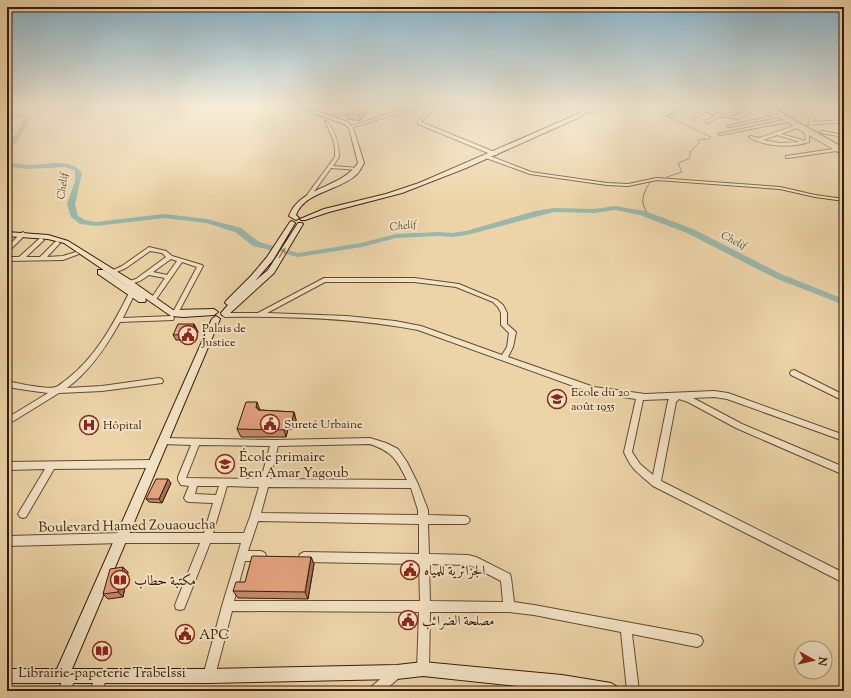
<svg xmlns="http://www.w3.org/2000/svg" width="851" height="698" viewBox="0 0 851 698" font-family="'Sorts Mill Goudy',Amiri,serif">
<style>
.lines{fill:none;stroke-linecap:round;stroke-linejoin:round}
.stream{stroke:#727a69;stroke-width:1}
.river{fill:#99b8ac;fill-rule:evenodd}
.street-casing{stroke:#644b2d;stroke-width:2}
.secondary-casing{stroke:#371d04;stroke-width:2}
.highway-casing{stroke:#371d04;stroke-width:2}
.street{fill:#f3e3c6;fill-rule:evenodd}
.secondary{fill:#f3e3c6;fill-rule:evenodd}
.highway{fill:#ecd4a8;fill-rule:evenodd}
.wall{fill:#c48b6f;stroke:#371d04}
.shaded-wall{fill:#a0715a;stroke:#371d04}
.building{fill:#e4a281;stroke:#371d04}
.oneway{fill:#9e8a6f}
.labels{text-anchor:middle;stroke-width:4;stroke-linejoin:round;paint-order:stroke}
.far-water-label{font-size:11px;font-style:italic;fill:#544c36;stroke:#f3e3c6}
.poi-label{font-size:12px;fill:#371d04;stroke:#f3e3c6;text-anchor:start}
.near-poi-label{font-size:14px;fill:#371d04;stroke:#f3e3c6;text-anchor:start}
.near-street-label{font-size:14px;fill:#371d04;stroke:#f3e3c6}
</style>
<rect width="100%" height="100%" fill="#ecd4a8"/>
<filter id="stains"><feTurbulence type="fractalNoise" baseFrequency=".005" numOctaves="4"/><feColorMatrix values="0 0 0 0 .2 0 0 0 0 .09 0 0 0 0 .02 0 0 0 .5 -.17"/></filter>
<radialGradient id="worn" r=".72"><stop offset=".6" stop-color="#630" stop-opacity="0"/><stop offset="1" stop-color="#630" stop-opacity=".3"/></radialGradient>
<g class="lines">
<path class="stream" d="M649,106L668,117L711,137L709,139L698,140L699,143L690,152V158L678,163L682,172L667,177
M650,216C639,204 642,195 650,182L656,180"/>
<path class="river" d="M7,113L28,115L29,123L9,152L7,153C7,139 23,131 23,117H7Z
M7,162C14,163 22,165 29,165C45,165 71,157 82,173L75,204L78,216L85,220L96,222L164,214L207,219L241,228L259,242L298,253L361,243L396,234L439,232L452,233L466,231L535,211L554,208L594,209L615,206L645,211L693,229L781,274L844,299V305L775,278L687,233L640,215L615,210L594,213L554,212L467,235L452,237L439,236L396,238L362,247L298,257L253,246L235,232L206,223L164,218L96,226L80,224L71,217L67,204L75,181V171L65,167L27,169L7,166Z"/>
<g class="street-casing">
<path id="street" d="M333,106H340L334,108L332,107Z
M371,106H377L350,114L333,116L331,115L350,112Z
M429,106L421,109H412L351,128L348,127L411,107Z
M432,106H436L421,122L497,153V155H493L418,124V121Z
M656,106H662L666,108L664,109Z
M688,106H697L712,112L721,106H726L715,113L727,115L745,106H747V108L731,116C739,117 743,112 749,108C753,106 761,106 765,106L844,152V155L836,151L788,158H786V156L833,149L809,135V142C791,148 765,147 749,137L751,136L759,138L794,126L787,122L720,135L718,134L784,120L777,117L729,127L727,126L775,115C755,103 755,111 737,119L721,116L707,123H706V121L717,115L705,112L695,118H693V116L702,111L692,106L671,117L668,116ZM797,128L805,133L806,140L803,141L802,140L781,134ZM777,135L800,142H801L780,143L763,140Z
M808,106H814L806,109L815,118L812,122L844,120V122L808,125L811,118L802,109Z
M325,121H327C335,132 339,143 339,157L333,166L359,168L361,169L359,170L331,168L308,200H306L304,199L335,157V148L333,139Z
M822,131L844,135V137L821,133L820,132Z
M486,156H490L531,172L607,183L628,184L657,178L780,187L815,195L844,199V201L815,197L780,189L657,180L628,186L607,185L530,174L486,158Z
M23,232L26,234L9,251L7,252V247L21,233Z
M41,238L44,240L43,241L26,257H40L55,242L57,241L60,243L47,257L63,256L76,252L79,254L63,260L7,261V257H19L39,239Z
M149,247L166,251L172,256L202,265L203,266L177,315L175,316L172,314L197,267L182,262L155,301L153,302L150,300L165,278L149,275L140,281L128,285L125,283L126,282L136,279L166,257L162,253L150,251L126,268L112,274L109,272L122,266ZM171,259L177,261L167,275L153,272Z
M324,278H414L459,284L497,300L503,305L507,313V324L516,332L513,347L508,357L594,387L645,394L714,391L728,393L844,435V441L727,399L714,397L693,398L742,424L844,467V475L736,428L688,402L679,399L676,402L661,481L844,573V583L653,486C639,473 632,471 624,452L636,399L590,392L418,330C354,318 290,316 225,317L222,315L225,313H258ZM325,282H414L456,287L493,302L498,307L501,313V325L509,333L507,347L502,355L421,326L395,321L347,316L267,313ZM669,399L668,401L653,475L640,464L632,452L643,400Z
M132,291L135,293L123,318L171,316H173L174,318L173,320L120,322C106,347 90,371 67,388L102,386L159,378L162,379L163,381L162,383L102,391L59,393L7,425V418L48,393L26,390L7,387V381C16,383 48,390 56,387C59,386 63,382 66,380C95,358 113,325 129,293Z
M794,370L844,395V401L791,375L790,373L791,371Z
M163,438L275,440L370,438L386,443L398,449L407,462L418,484L428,510V515L465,516L468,517L470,520L468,523L465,524H428L429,554L468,555L476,557L510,574L511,578L514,602L534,605L697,635L701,637L703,641L701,645L697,647L632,634L639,691H627L621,632L534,615L509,612H430L429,669L427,673L423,675L419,673L417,669L419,612L232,611L215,676L213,680L209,682L205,680L203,676L222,606L241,543H210L184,609L180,610L176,609L175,605L200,543H122L7,546V536L122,533H204L213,503L189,502L186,501L184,498L189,486L181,485L178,480V477L191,445L163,444L160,443L159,441L160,439ZM370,444C393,452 397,460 407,480L270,479L278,446ZM199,445L270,446L261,479L186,478ZM197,486H219L216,495L195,494ZM227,486L259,487L250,517L244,533H213ZM268,487L411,488L418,510V515L261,513ZM258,521L419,524V554L304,552L300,554L299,557L300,560L304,562L419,564L420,601H234L245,561H261L265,559L266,556L265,553L261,551H248ZM429,564L468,565L474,567L501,581L503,602L430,601Z
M153,460L156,461L157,464L156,467L153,468L54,469L26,517L23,518L20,517L18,514L45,469L7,470V462Z
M396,667L400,669L402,673L400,677L384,691H369L371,687L392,669Z
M70,670L74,672L76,676L70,691H58L66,672Z
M101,670L105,672L107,676L102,691H90L97,672Z"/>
</g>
<g class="secondary-casing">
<path id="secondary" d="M294,106H301L348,122L353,128L364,163C362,166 360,171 357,174C340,191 305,191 296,215L299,218L296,220L289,216C300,186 341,189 358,163L349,128L344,124Z
M601,106H607C601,110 592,115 585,112L582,116L571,121L466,168L402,193L329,212L305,220H301L300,219L324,209L386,194L419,183L578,114L582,109L591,107L594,109Z
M292,221L295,223L273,260L255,281L268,270L298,223H302L303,224L274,273L228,315H222L221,313L228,305L225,303L226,301L251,276L267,257L290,222Z
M7,232L48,235L68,241L129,279L173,310L214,309L218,312L214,315L183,317L171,316L145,298L146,300L145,302H139L98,274V270H104L145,298L64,243L48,239L7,236Z
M216,316L220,319L72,669H209L397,665L423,662L562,675L611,683L616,686L619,691H565L423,676L397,679L209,683H7V669H57L212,319Z"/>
</g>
<g class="highway-casing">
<path id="highway" d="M762,106H770L844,148V153Z"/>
</g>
<use href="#street" class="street"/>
<use href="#secondary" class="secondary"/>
<use href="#highway" class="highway"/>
</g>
<path class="wall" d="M347,113L366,115L360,121L347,119Z
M194,324L198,332L194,340H176L173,335Z
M260,410L294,412L296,420L294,429H288L286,437H241L237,429Z
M171,483L162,503L149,502L146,499Z
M311,557L314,564L308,599L238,598L233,591L245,582Z
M123,567L128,572L123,597L108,599L103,594Z"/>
<path class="shaded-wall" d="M365,109L366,115L360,121L359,115Z
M194,324L195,327V326L198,332L194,340L192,334L193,326Z
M257,402L260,410L261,418L256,408Z
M294,412L296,420L294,429L292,421Z
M286,421L288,429L286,437L284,430Z
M168,479L171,483L162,503L159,499Z
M311,557L314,564L308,599L305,592Z
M123,567L128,572L123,597L118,592Z"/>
<path class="building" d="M352,109H365L359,115L347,113Z
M178,324H194L193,326H195L192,334L173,335Z
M246,402H257L256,408H258V410L294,412L292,421H286L284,430L237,429Z
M156,479H168L159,499H146Z
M252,556L311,557L305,592L233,591L236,582H245Z
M123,567L118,592L103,594L110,569Z"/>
<defs><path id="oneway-solid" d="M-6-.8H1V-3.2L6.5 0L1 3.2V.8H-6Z"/></defs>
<use class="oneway" href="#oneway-solid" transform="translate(282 253) rotate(-58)"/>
<linearGradient id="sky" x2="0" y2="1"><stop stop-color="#88b6d0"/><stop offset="0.52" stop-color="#f6ecd8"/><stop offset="1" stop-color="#f6ecd8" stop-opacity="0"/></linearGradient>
<rect width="851" height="204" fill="url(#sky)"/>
<defs>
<g id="civic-ring" transform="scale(1)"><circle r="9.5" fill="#f3e3c6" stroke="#8f2418" stroke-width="1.5"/><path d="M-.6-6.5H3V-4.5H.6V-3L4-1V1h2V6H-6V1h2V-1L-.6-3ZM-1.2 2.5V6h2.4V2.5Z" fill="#8f2418"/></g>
<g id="school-ring" transform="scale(1)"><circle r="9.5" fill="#f3e3c6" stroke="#8f2418" stroke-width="1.5"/><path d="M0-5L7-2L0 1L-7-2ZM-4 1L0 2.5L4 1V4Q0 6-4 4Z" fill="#8f2418"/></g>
<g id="hospital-ring" transform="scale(1)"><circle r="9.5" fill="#f3e3c6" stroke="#8f2418" stroke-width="1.5"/><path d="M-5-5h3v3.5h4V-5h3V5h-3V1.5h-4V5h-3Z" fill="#8f2418"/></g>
<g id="library-ring" transform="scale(1)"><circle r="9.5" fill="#f3e3c6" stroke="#8f2418" stroke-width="1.5"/><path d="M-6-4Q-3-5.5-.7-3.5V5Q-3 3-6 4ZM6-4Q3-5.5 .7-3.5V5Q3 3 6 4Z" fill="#8f2418"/></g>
</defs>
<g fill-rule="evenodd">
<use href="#civic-ring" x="188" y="335"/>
<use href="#school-ring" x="557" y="399"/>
<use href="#civic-ring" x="270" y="424"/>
<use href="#hospital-ring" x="89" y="425"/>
<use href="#school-ring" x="225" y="464"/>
<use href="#civic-ring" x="410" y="570"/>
<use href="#library-ring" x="120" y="580"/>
<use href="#civic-ring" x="408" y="620"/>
<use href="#civic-ring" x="185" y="634"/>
<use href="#library-ring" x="102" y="651"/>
</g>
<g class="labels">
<g class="far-water-label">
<text transform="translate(62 186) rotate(-82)" y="4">Chelif</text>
<text transform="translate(403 225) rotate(-6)" y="4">Chelif</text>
<text transform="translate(734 240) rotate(27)" y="4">Chelif</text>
</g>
<g class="poi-label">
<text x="202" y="332">Palais de<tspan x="202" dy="14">Justice</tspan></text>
<text x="571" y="396">Ecole du 20<tspan x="571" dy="14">août 1955</tspan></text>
<text x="284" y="428">Sureté Urbaine</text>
<text x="103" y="429">Hôpital</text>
</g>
<g class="near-poi-label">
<text x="239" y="461">École primaire<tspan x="239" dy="16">Ben Amar Yagoub</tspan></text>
<text x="424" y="575">الجزائرية للمياه</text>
<text x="134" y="585">مكتبة حطاب</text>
<text x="422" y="625">مصلحة الضرائب</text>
<text x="199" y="639">APC</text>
<text x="102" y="677" text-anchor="middle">Librairie-papeterie Trabelssi</text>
</g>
<g class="near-street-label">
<text transform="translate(127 525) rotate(-1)" y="5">Boulevard Hamed Zouaoucha</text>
</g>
</g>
<rect width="851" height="698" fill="none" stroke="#ecd4a8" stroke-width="24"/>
<rect x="8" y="8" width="835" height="682" fill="none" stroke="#371d04" stroke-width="2"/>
<rect x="12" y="12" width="827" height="674" fill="none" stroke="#371d04"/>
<g transform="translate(813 660) rotate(98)"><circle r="19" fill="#f3e3c6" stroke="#a89478"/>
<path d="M0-3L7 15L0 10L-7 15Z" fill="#8f2418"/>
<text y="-6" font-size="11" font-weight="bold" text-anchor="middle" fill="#371d04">N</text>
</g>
<rect width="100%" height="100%" filter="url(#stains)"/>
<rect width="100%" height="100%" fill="url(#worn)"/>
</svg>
